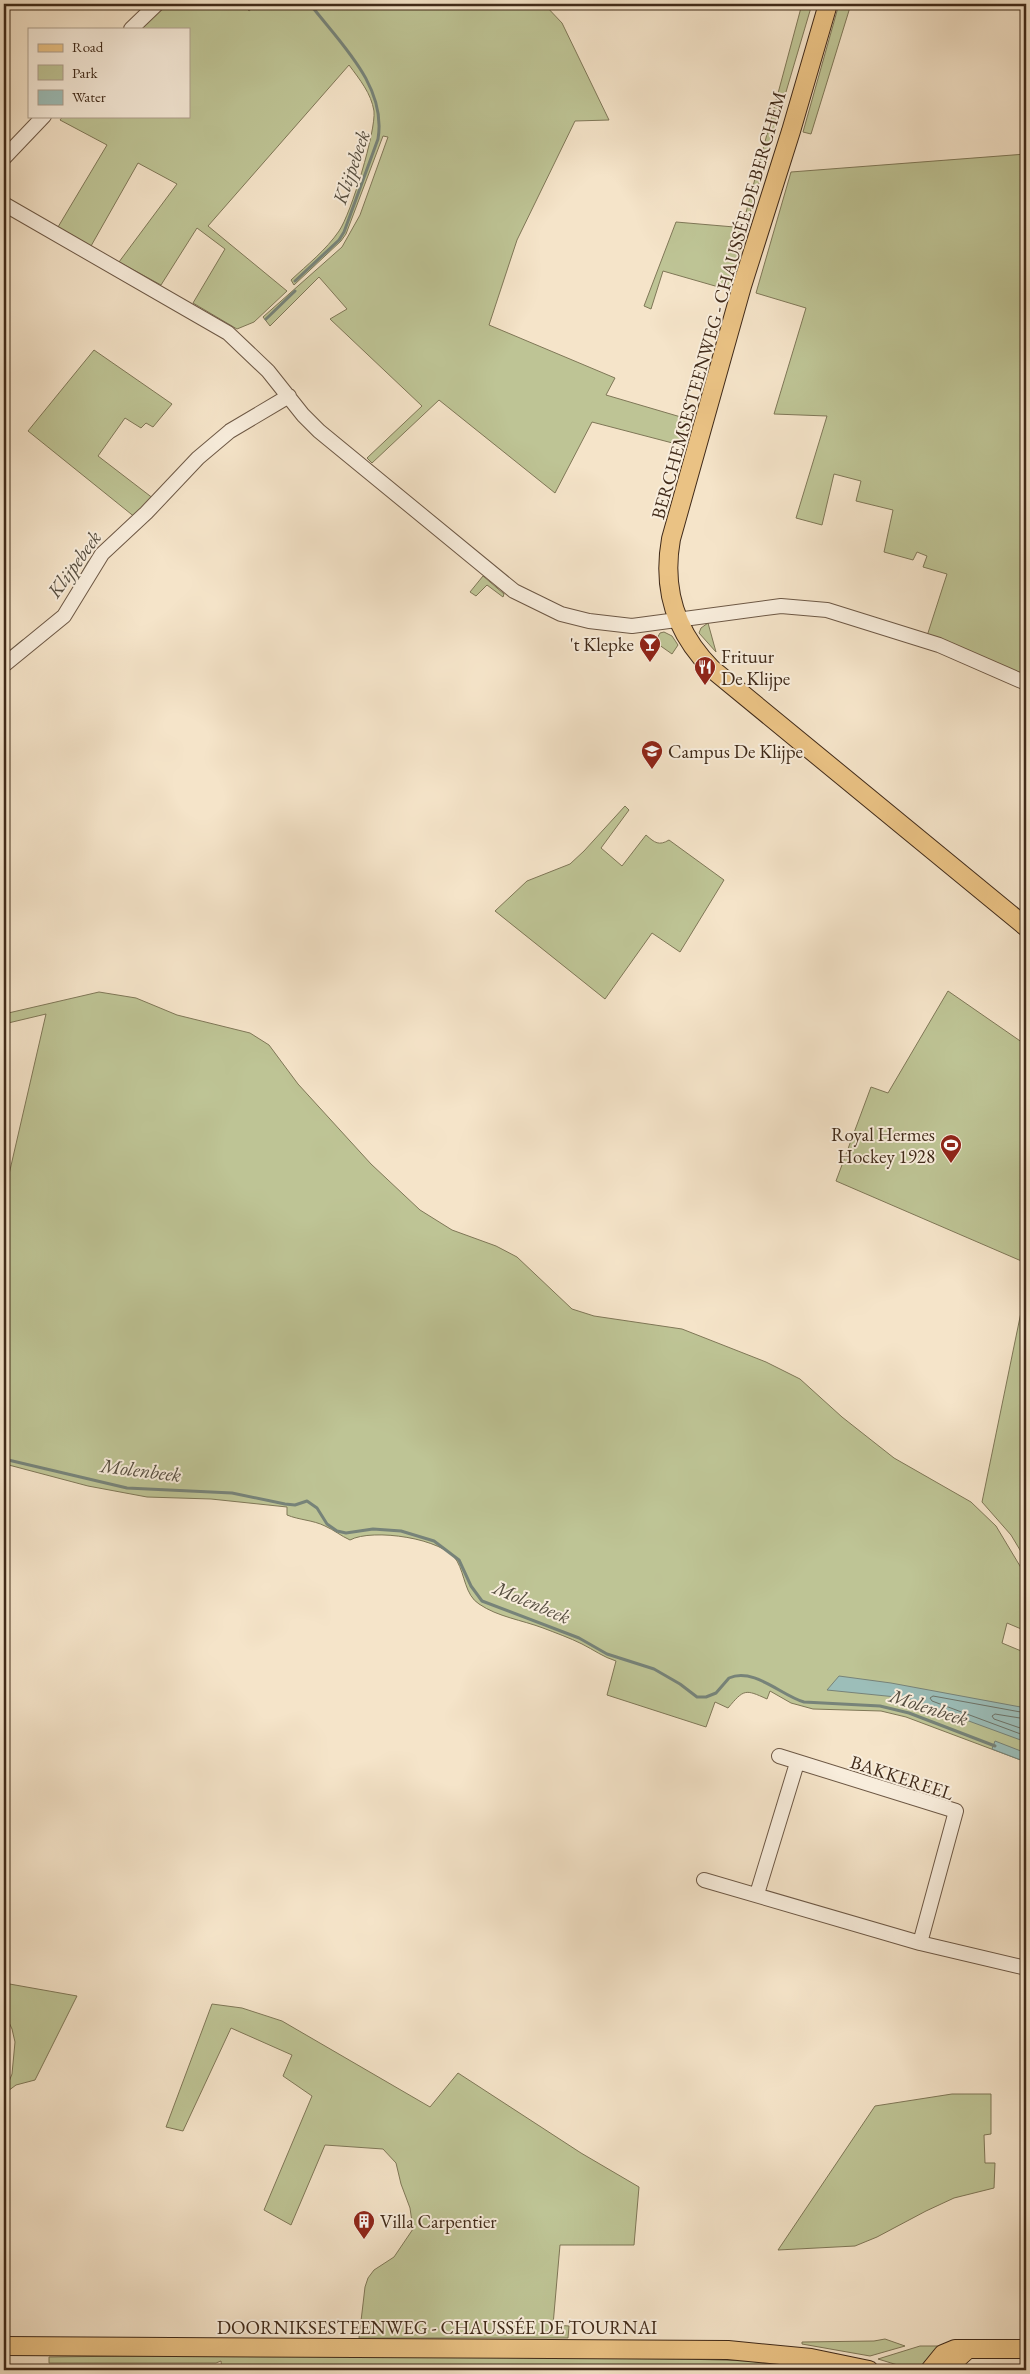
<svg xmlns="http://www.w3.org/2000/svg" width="1030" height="2374" viewBox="0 0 1030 2374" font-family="'EB Garamond',serif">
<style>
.green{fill:#bec495;stroke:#7f7757}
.water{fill:#9cbeb9;stroke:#778379}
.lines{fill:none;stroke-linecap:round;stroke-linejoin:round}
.shore{stroke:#6e7469;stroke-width:1}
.stream{stroke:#778379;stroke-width:3}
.minor-casing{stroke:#6d5845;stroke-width:16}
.major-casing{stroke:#402a19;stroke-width:20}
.minor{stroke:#f8eddc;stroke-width:14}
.major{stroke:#eac284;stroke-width:18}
.labels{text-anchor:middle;stroke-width:4;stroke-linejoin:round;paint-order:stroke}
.street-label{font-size:19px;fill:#402a19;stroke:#f8eddc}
.poi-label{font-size:19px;fill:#402a19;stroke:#f8eddc;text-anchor:start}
.water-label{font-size:20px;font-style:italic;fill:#574f41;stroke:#f8eddc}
</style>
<rect width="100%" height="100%" fill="#f5e4c9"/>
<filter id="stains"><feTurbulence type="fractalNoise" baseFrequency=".004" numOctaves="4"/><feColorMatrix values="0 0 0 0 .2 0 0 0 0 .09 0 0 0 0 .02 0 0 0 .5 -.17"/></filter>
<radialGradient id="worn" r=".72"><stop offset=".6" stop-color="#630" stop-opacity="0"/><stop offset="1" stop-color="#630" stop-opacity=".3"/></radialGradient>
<path class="green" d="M159,4H243L249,11L257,4H544L562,23L609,120L575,121L517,240L489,325L615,378L606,395L691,420L684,446L592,422L555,493L439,400L372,463L367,458L422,406L330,319L347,309L319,277L270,326L263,317L342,247L360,215L388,137L383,136L346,234L341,241L294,285L291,280C307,265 326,250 339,231C351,214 376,131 374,111C371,93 360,80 349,65L208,226L287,291L254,322L237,329L193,303L225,249L197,228L161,285L119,262L177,184L138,163L91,246L58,227L107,145L60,120L63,116H189V29H133Z
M802,4H812L749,217L745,216Z
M839,4H851L811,134L803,132Z
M1026,154L1025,194L1026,678L927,636L947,574L923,567L927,556L917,552L913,560L884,552L893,510L856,501L861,481L834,474L822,525L796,518L827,416L774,414L806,308L756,293L791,172Z
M676,222L746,228L729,290L663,271L651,309L644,306Z
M94,350L172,404L153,427L146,423L141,428L125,418L98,456L154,499L136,518L28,431Z
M483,576L504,594L503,597L487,585L476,596L470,592Z
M708,623L716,652L699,633L701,628Z
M664,632L672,636L678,645L672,654L655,642L660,633Z
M625,806L629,810L601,848L622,866L646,835C655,843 659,846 669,840L724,880L680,952L652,933L605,999L495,911L527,881L570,864L584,851Z
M948,991L1026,1045V1263L836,1181L871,1087L888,1093Z
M99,992L136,998L177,1015L250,1033L269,1045L298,1084L371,1164L420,1210L452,1230L496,1246L517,1257L572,1309L594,1316L682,1329L766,1362L800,1379L842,1417L894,1458L971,1502L996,1526L1026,1576V1631L1007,1623L1002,1643L1026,1653V1762L906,1717L881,1711L813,1709L791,1703L770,1691L767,1699C745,1689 744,1689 728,1708L715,1702L706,1727L607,1695L616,1661C603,1657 594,1650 582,1644C570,1638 556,1633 543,1628C522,1620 498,1617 479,1604C465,1595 465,1575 457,1561C444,1538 372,1528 350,1540C341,1536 334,1530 325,1526C313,1520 299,1520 287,1515V1507L211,1499L147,1497L88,1486L5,1464L4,1467V1196L46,1014L4,1024V1014Z
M1026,1288V1560L1011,1535L982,1502Z
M4,1983L77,1996L35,2080L16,2085L4,2094L12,2074L15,2042L12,2029L4,2012Z
M212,2004L242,2008L282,2021L430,2107L458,2073L581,2153L639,2187L634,2245H560L553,2325L569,2326L568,2338H359L365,2287L368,2278L374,2270L394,2257L413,2229L410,2208L401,2184L396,2163L383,2149L325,2145L291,2225L264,2210L312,2096L283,2076L292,2055L231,2028L183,2131L166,2127Z
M952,2094H991V2134L984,2135L985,2163H995L994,2188L954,2198L926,2211L877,2237L855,2246L778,2250L875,2106Z
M885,2339L905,2346L870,2356L802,2344V2342L874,2341Z
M920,2346H942L922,2370H914L878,2359Z
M221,2355L685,2359L750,2361L808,2370H222L221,2361L216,2363H49V2357Z"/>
<path class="water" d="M839,1676L891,1683L1026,1708V1742L906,1698L827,1690Z
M995,1741L1026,1753V1762L992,1749Z"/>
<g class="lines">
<path class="shore" d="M1026,1713L933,1696L930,1698L932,1701L1026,1736
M1026,1719L995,1714L992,1716L994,1719L1026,1730"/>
<path class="stream" d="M295,281L339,240L344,232L378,139C387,86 340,43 310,4
M266,319L295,291
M80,578L89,562
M5,656L23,641
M4,1459L127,1488L232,1493L285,1504L295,1505L307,1501L317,1508L327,1524L337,1531L346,1533L373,1529L401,1531L434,1541L459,1560L471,1586L482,1601L579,1638L607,1654L654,1669L680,1684L697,1697H706L716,1693L729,1678C754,1667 782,1696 804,1702L880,1706L909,1713L995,1746"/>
<g class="minor-casing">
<path id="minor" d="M131,29L157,4
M4,158L44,116
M4,204L228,333L268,371L303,415L319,431L514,591L561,614L589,621L632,626L781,606L827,610L939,645L1026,683
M4,665L64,616L102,554L146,513L198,458L230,431L289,396
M779,1756L956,1811L920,1943
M704,1880L920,1943L1026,1968
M757,1894L797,1763"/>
</g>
<g class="major-casing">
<path id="major" d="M828,4L791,131L742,286L671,539C662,589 676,633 712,669L1026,927
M4,2346L728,2350L811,2358L869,2370
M930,2370L943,2354L955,2349H1026
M948,2370L955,2361L967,2350"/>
</g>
<use href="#minor" class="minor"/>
<use href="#major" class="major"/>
</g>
<defs>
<g id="bar-pin" transform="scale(1.125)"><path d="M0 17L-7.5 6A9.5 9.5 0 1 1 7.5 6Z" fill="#8f2418" stroke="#f8eddc"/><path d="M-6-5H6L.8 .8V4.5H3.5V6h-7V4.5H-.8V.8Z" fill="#fff"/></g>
<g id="restaurant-pin" transform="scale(1.125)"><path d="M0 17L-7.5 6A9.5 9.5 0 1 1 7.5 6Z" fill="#8f2418" stroke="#f8eddc"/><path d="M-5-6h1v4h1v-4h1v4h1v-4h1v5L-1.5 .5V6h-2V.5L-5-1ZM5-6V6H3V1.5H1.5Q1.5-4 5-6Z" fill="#fff"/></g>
<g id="school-pin" transform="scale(1.125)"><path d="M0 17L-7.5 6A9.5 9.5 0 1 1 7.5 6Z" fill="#8f2418" stroke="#f8eddc"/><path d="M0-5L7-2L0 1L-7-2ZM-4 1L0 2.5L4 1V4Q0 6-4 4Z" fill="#fff"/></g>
<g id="stadium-pin" transform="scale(1.125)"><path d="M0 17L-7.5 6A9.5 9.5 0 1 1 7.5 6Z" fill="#8f2418" stroke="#f8eddc"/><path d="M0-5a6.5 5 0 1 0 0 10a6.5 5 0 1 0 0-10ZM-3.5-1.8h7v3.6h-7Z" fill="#fff"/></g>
<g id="building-pin" transform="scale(1.125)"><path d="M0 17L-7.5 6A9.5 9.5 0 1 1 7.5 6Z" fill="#8f2418" stroke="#f8eddc"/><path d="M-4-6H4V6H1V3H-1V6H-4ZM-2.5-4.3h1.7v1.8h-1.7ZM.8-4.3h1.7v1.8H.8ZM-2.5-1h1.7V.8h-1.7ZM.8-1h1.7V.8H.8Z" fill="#fff"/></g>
</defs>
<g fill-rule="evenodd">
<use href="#bar-pin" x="650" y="644"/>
<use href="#restaurant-pin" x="705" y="667"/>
<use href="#school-pin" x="652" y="751"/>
<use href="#stadium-pin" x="951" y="1145"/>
<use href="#building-pin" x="364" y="2221"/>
</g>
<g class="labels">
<g class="street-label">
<text transform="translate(718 305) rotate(-74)" y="7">BERCHEMSESTEENWEG - CHAUSSÉE DE BERCHEM</text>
<text transform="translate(902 1777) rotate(18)" y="7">BAKKEREEL</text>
<text x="437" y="2334">DOORNIKSESTEENWEG - CHAUSSÉE DE TOURNAI</text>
</g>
<g class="poi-label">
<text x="634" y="651" text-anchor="end">'t Klepke</text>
<text x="721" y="663">Frituur<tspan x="721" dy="22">De Klijpe</tspan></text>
<text x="668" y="758">Campus De Klijpe</text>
<text x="935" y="1141" text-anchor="end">Royal Hermes<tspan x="935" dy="22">Hockey 1928</tspan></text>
<text x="380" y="2228">Villa Carpentier</text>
</g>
<g class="water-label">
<text transform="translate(351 167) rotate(-71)" y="7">Klijpebeek</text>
<text transform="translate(74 564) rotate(-54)" y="7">Klijpebeek</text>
<text transform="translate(141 1470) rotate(7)" y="7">Molenbeek</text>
<text transform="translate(532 1602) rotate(23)" y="7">Molenbeek</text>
<text transform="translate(929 1707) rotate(18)" y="7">Molenbeek</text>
</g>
</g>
<rect width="1030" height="2374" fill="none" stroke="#f5e4c9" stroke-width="20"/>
<rect x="5" y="5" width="1020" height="2364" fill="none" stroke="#402a19" stroke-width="2.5"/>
<rect x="10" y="10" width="1010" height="2354" fill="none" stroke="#402a19"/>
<rect x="28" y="28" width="162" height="90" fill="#f8eddc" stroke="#ae9f8e"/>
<rect x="38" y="44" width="25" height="8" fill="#eac284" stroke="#ae9f8e"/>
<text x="72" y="52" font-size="15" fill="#402a19">Road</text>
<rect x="38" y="65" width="25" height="15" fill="#bec495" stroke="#ae9f8e"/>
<text x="72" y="78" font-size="15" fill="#402a19">Park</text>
<rect x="38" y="90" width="25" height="15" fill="#9cbeb9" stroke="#ae9f8e"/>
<text x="72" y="102" font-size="15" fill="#402a19">Water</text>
<rect width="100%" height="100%" filter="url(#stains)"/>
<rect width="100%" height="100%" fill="url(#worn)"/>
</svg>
